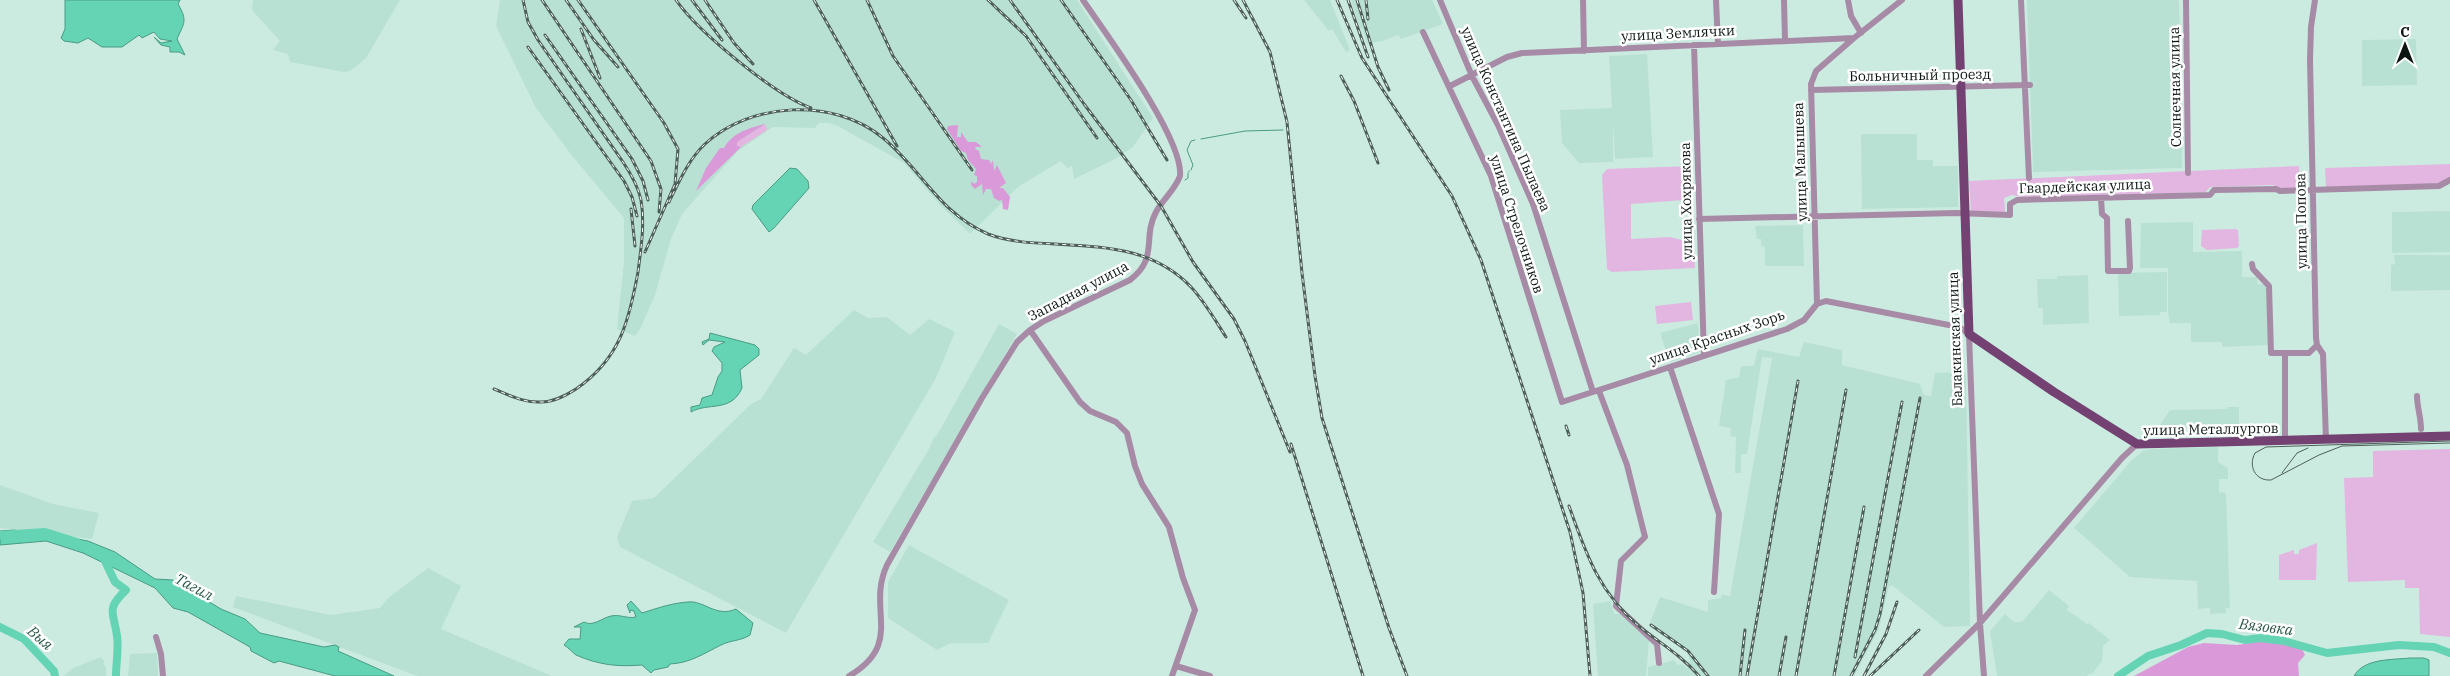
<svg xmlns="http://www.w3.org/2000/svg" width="2450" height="676" viewBox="0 0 2450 676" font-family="'IBM Plex Serif',serif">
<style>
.built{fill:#b9e1d3}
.green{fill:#e3b5e1}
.forest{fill:#da99d8}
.water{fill:#64d4b4;stroke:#499b84}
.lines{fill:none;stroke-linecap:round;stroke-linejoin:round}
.stream{stroke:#499b84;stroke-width:1}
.river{stroke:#64d4b4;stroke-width:8}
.minor{stroke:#a78ba6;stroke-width:6}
.major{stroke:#734272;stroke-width:9}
.tram{stroke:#4d5f59;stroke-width:1}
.rail-casing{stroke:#4d5f59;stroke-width:3}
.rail{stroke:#fff;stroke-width:1;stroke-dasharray:4;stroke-linecap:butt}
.labels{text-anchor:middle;stroke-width:5;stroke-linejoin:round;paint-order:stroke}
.street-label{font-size:14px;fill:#0b1613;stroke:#fff}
.water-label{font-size:15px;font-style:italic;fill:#2a594b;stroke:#fff}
</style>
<rect width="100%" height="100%" fill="#ccebe0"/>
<path class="built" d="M253,0H400L366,58L350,71L344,72L290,62L288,54L273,50L280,41L252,10Z
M500,0H1077L1153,118L1133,147L1115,159L1074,179L1072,166L1067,168L1061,161L1018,187L970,234L940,205L904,163L836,125L828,123H819L815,128L773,127L738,151L682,214L671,239L655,295L641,327L635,336L617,329L624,261V218L573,157L536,108L496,26Z
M1304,0H1330L1350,50L1346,52L1332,29L1329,31Z
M1351,0H1432L1443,24L1401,39L1398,35L1383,41L1367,44L1362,28L1360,29Z
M2027,0H2179L2182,168L2033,172Z
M2416,39L2417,85L2362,86V40Z
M1647,54L1653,157L1615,159L1613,121V162L1579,163L1562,143L1560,110L1612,108L1609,56Z
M1917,134V160H1933V166H1958V207L1862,209L1861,134Z
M2450,211V252L2392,253V212Z
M2193,222V252L2242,251V277H2257L2258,284H2267L2268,345L2222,347V342H2191V323H2170L2168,312V268H2140L2141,223Z
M1803,225L1804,266H1765V247L1761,246V239H1757L1755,226Z
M2394,255H2450V290L2391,291V265L2395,264Z
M2167,272V312H2160V315L2119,316L2118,273Z
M2088,275L2089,323L2043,325V308H2038L2037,279H2057V276Z
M854,310L868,318L887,317L910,335L929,319L955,332L936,378L786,633L620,547L617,537L632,501L654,498L751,404L761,399L794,348L806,355Z
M1698,323L1700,352L1670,362L1660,333Z
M999,324L1017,334L890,552L873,542L929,449L934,437H936Z
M1804,342L1842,350V365L1920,384L1924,395L1931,396L1935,373L1964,372L1966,375L1970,626L1944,627L1893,586H1889L1879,629L1854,676H1648V667L1674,660L1678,665L1682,664L1693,674L1683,663L1690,661L1688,653L1649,626L1660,597L1708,612V600L1721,598L1722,595L1730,596L1772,358L1762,357L1747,454H1741V473H1735L1736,437L1730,436L1731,428L1719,426L1726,380L1739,377L1741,366H1754L1758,349L1799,357Z
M2227,407H2239V430L2156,431L2170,410L2227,409Z
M2218,447V462L2228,468V479H2219V492L2226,493L2230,608H2226V613L2210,614V608L2198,609L2197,581L2130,577L2074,528L2130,462L2143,451L2152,449Z
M0,485L53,504L99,513L92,539L0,528Z
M909,545L1009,600L988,643H951L937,650L888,618V582Z
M428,568L461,586L441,629L552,676H417L233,607L236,596L331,615L380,608L388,598Z
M2049,590L2069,606L2067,610L2087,624L2089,623L2110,640L2103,646L2102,661L2092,674L2090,673L2087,676H1997L1990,631L2005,614L2014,622H2022Z
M1611,601L1614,614H1620L1649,640L1646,676H1598L1593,604Z
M157,653L158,676H128L130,654Z
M101,657L105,662L103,664L106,667V676H64L73,668Z"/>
<path class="green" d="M765,124L767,130L741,147L737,146V142Z
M2450,164V177L2433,187H2326L2325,168Z
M1692,166V191L1684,200L1631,204V239L1670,237L1694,243L1695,268L1612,272L1607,269L1602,175L1607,169Z
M2299,166L2300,188L2285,190L2273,185L2210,187L2206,192L2022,197L2012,195L2004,198L2005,212L1971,211L1969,181Z
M2235,229L2238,230L2239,246L2237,248L2207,250L2201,246L2202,230Z
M1691,302L1693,320L1657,324L1655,306Z
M2450,449V637L2420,634L2419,588H2405V580L2348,582L2344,478L2373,477V451Z
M2317,543L2316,580H2279V555L2294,550V554H2299V550Z"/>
<path class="forest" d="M765,124L737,142V146L741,147L696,191L706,168L720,148H724C732,133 749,128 765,124Z
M958,125L957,137H961V132L968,142H976L982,147H976L975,149L979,151L981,159L989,160L991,164L993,160L994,171L997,165L1006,183L999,188H1003L1010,197L1008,210L1003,209L1002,200L999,201L994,198L991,189H986L983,195L982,184L975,189L971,185L972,181L974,184L977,182V176L974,175L976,169L968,160L966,153L961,151L947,129L948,126Z
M2269,640L2302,649L2305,655L2298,663L2299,676H2134L2188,647L2204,643L2237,645Z"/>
<path class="water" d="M65,0H180L178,4C188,21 184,23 177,39L185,55L179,52H170V47L161,45L154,37L161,43L172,41L160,39L154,32L142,38L139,35L122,47H102L88,38L78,43L64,41L61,38L65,29Z
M790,168L797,169L808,181L809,188L774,228L769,232L752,209L753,205Z
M710,333L755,345L759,349V355L740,370L742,388C731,413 708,402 691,412V407L700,405L702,398L712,395L718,377L722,371V363L712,351L714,347L725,342L709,340L703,345L702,342L709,339Z
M14,530C33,535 51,531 69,540L72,538L88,541L115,552L155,579L173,580L221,609L245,619L260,633L324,647L335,645L339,647L338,651L394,676H335L279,661L274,663L251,651L250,647L188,612L173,608L155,588L83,553L46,541L0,545V531Z
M631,601L642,613C658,608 672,603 688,602C704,600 716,618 736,609L753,623L750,635C741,641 731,640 721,645C703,654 690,663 670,664L668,667L654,670L651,673L642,665C617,667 599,665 576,655C572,652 569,648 564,645L569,639H580L581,627H574L584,622C593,627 602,618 611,616C620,614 627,619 636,617L634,611L630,610V613L627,605Z
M2410,658H2424L2429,660V676H2354C2364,658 2392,660 2410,658Z"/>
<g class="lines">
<path class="stream" d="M1201,139L1245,131L1283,130
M1191,170L1193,165L1187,150L1191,141L1195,140
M1189,172V171
M1185,180L1188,178V173"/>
<path class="river" d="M0,535L45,532L77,542
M103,557L115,582L126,590C105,610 114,612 117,636C119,648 116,663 116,676
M0,627L24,639L54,671L55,676
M2118,676L2148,656L2181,645L2207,633L2222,634L2245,640L2260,638L2284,641L2327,653L2399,645L2434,647L2450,653"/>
<path class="minor" d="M1440,0L1472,76L1498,125L1533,204L1593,392
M1583,0L1584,51
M1716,0L1718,44
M1784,0L1785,40
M1848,0L1851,16L1861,33
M2021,0L2029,178
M2186,0L2188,173
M2315,0L2311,27L2310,60L2316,338L2317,345L2323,354L2326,440
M1423,32L1491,176L1562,402L1787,329L1804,320L1817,304L1826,301L1959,327L1969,334L1980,623L1984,676
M1694,45L1704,356
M1450,86L1507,57L1522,53L1854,38L1902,0
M1811,90L2030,85
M2101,198L2102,214L2107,218L2108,271H2129L2130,268L2128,221
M1699,219L1956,213L2010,215V204L2017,200L2210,195L2214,190L2276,189L2280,191L2439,186L2450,180
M2252,264L2253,269L2269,286L2271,353H2309L2317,345
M1817,304L1811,84L1816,71L1854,38
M1030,330L1080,402L1090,411L1116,422L1127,433L1135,466L1142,484L1169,527L1183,578L1195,610L1172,676
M2285,353V441
M1670,367L1719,514L1714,592
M1599,391L1627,465L1645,537L1621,561L1616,606L1657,644L1659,663
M2417,396C2417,407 2421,417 2421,429
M156,637L161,654L163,676
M1176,666L1210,676
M849,676C905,643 866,610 887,565L982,398L1017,342L1030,330L1044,321L1130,280C1159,258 1142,238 1156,212C1163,199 1175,190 1180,176C1184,139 1106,34 1083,0
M1926,676L1980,623L2122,458L2137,444"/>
<path class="major" d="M1958,0L1969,334L2054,392L2137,444L2450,436"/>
<path class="tram" d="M2450,441L2266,447L2255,453C2248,466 2255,481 2271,480L2319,455L2342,446L2450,443
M2282,473L2297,453L2308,448"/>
<g class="rail-casing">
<path id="rail" d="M542,0L651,161L661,189L659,212
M566,0L594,40L618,67
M578,0L664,123L678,149L675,184L645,252
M676,0C698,32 775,95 811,108
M692,0L722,40
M705,0L734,43L753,64
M814,0L897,146
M867,0L893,56L972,170
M988,0L1026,36L1097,138
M1010,0L1084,104L1161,206L1193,262L1234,319L1245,341L1290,452
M1061,0L1131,100L1167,160
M1234,0L1246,18
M1243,0L1270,52L1287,122L1302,273L1315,376L1322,418L1389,628L1407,676
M1337,0L1362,58L1452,196L1481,260L1570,532L1583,593L1590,676
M1348,0L1368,57
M1357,0L1378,67L1389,90
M1366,0L1368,19
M581,29L600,78
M545,35L632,159L643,181L648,200
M528,47L624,181L632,197L637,216
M1341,76L1354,101L1378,163
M669,202C679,182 688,160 705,144C750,102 834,97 883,138C922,170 939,213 988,234C1009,242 1032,243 1055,244C1105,247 1154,248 1191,287C1205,302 1215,320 1226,337
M631,209L635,246
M494,389C509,395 524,403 541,402C554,402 565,396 576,389C620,359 629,321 638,272C641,248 645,224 641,200C638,186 631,174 623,162L538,40L528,22L523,0
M1566,426L1569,435
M1291,444L1363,676
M1569,506C1586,554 1599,593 1640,627C1660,643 1682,656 1699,676
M1651,625L1688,651L1708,676
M1855,657L1902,402
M1740,676L1745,630
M1747,676L1798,381
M1779,676L1786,637
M1796,676L1846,390
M1834,676L1864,507
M1851,676L1875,630L1880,614L1920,398
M1864,676L1886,634L1897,602
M1870,676L1919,630"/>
</g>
<use href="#rail" class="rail"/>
</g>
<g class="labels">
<g class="street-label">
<text transform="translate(1678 33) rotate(-3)" y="5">улица Землячки</text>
<text transform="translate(1920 75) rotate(-1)" y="5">Больничный проезд</text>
<text transform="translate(2175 87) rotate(-91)" y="5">Солнечная улица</text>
<text transform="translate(1506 119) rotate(66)" y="5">улица Константина Пылаева</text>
<text transform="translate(1800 162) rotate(-92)" y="5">улица Малышева</text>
<text transform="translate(2085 186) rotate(-2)" y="5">Гвардейская улица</text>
<text transform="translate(1686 201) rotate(-91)" y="5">улица Хохрякова</text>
<text transform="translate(2301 221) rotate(-91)" y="5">улица Попова</text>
<text transform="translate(1517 224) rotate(72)" y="5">улица Стрелочников</text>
<text transform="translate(1078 291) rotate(-28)" y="5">Западная улица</text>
<text transform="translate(1717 337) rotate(-19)" y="5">улица Красных Зорь</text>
<text transform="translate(1955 339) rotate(-92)" y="5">Балакинская улица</text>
<text transform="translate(2211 429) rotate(-1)" y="5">улица Металлургов</text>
</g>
<g class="water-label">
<text transform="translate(194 587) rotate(28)" y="5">Тагил</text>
<text transform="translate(2266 627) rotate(7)" y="5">Вязовка</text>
<text transform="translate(40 638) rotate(41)" y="5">Выя</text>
</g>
</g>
<g transform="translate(2405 45)" stroke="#ffffff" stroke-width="4" paint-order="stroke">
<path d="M0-4L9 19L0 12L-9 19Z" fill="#0b1613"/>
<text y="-8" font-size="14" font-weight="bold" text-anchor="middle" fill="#0b1613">С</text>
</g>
</svg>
